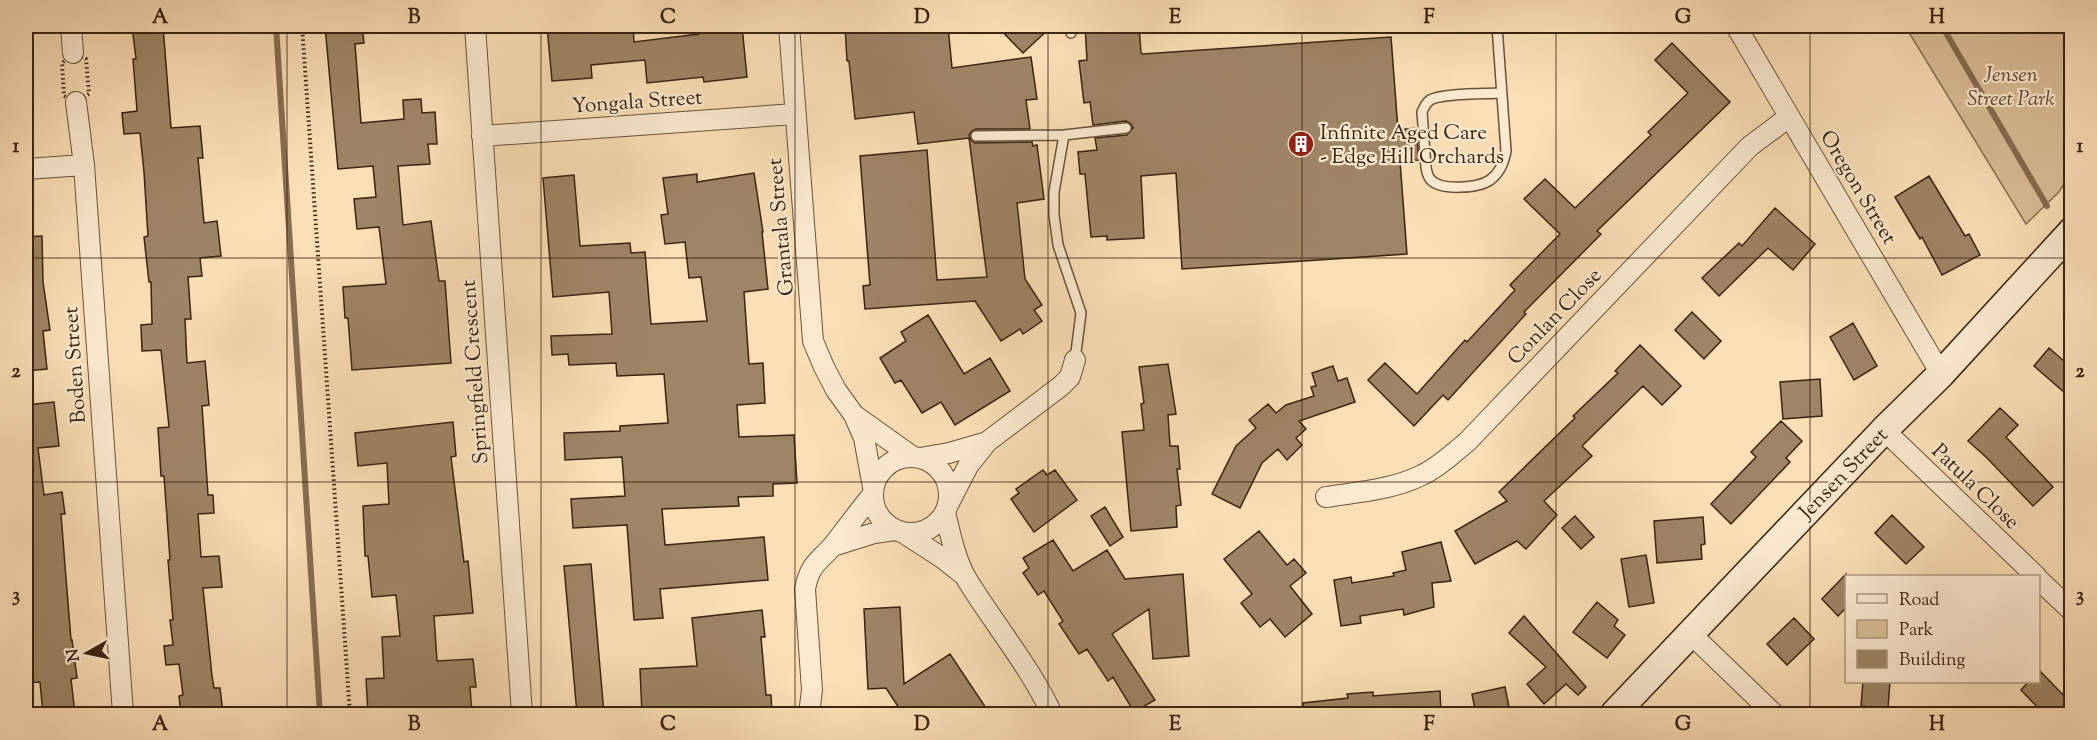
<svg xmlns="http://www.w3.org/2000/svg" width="2097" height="740" viewBox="0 0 2097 740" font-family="'Sorts Mill Goudy',serif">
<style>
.green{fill:#dabf9a;stroke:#8a7155;stroke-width:1.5}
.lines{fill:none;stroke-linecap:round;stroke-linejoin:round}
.stream{stroke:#866d52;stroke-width:6}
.building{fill:#9e8566;stroke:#3a2310;stroke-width:1.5}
.lane-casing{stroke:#6a523a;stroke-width:12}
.street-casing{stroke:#6a523a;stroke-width:22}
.secondary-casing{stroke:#3a2310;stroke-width:30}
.path{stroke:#3a2310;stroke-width:4;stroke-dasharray:1.5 3;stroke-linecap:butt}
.lane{stroke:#fcead0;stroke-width:9}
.street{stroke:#fcead0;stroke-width:20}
.secondary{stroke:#fcead0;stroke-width:27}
.grid{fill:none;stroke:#3a2310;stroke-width:1.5;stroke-opacity:0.55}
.labels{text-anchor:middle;stroke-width:4.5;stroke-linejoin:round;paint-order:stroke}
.park-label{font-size:21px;font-style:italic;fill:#624a32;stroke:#fcead0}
.street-label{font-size:21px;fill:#3a2310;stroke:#fcead0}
.poi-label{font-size:21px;fill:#3a2310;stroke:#fcead0;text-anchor:start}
.neatline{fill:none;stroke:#3a2310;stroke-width:2}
.grid-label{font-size:20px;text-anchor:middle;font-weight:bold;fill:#3a2310}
</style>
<rect width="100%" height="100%" fill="#fbdfb6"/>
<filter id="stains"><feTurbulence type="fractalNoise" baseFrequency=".00333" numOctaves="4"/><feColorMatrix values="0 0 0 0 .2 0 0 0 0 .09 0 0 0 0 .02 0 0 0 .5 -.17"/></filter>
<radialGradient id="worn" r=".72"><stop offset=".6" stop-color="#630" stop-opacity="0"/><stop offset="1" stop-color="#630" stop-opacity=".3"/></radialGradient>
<path class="green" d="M1905,26H2071V173L2059,192L2026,224Z"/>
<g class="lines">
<path class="stream" d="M276,26L320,714
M1942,26L2047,206"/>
</g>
<path class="building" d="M132,26H163L171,128L200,126L203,158H198L204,223L217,221L221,256L200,258L202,276L188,277L191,319H185L187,363L205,361L209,405L202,406L208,495H213L214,513L198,514L201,557L219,556L222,587L203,588L212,676L214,688H220L223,714H181L179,696L183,695L179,664L166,665L164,646L173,645L170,620H173L168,560H170L164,476H161L158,428L169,427L161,350L142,351L141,325L152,324L151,282H149L144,237L148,236L144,172L140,133L124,134L122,113L137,111L133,59H136Z
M325,26H362L364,43L355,44L361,123L404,119L403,100L421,99L422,113L435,112L437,144H428L430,164L398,166L403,225L431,221L439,281H445L451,363L352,370L348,318H345L343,287L386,284L379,227L357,229L354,199L376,197L373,166L338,169Z
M547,26H633L634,42L699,34L698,26H742L747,77L704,82L703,77L647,83L645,60L591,65L592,78L552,81Z
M845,26H948L952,68L1031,57L1037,99L1026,100L1030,129H976L972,131L969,135L971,140L975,143L1032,142L1033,146L1037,145L1044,199L1017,203L1025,279L1042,305L1034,310L1042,321L1023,334L1020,329L1001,341L975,301L865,309L863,286L870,285L860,156L927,150L937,280L987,277L969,138L918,144L914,112L855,119L849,61H847Z
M997,26H1052L1023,53Z
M1085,26H1139L1141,53L1143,54L1391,37L1398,130L1416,128L1419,160L1400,161L1407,254L1182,269L1176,173L1141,176L1144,238L1107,240V236L1091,237L1085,174H1080L1078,152L1097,150L1095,138L1127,135L1133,128L1131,124L1126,121L1093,125L1090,102L1084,103L1079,61L1087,60Z
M1672,43L1730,102L1597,231L1601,234L1524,312L1526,314L1448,400L1443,395L1414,426L1368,380L1385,363L1417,394L1465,340L1467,342L1515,290L1510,285L1560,234L1524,199L1545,179L1575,208L1651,135L1648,132L1688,93L1655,60Z
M754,173L763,232H762L768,289L744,292L749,364L763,363L765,403L737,405L739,437L794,435L797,483L773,484V496L738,497L739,506L662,509L665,545L764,537L768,580L660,589L663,618L634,620L627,525L573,528L571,499L625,496L622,457L565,460L564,433L620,431V426L668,423L664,374L617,376L616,363L569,365L568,354L552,355L551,336L612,334L609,292L553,297L543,178L574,175L580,246L630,243L631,253L645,252L651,324L707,321L701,277L689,278L685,242L665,244L661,215L668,214L663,178L697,174V182Z
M1929,176L1965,236L1969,234L1980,255L1942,275L1922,237L1920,239L1895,197Z
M1775,208L1815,244L1793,270L1768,248L1719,296L1702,278L1739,243L1742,246Z
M42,236L43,282L50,330L43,331L47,369L26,371V237Z
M1692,312L1721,341L1704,359L1675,330Z
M928,315L964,374L990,358L1010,391L955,425L941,402L922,413L901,380L895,383L880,358L906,341L901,332Z
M1853,323L1877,366L1854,380L1830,337Z
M1640,345L1681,386L1662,405L1643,386L1582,446L1592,456L1544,501L1557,515L1526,549L1517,541L1475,564L1455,531L1507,501L1499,492L1575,418L1573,416L1618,373L1615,371Z
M2049,348L2072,368V399L2034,366Z
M1168,364L1176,414L1168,415L1170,446H1178L1180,469H1177L1181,505L1176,506L1177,527L1131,531L1122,432L1144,430L1141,404L1144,403L1139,367Z
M1333,366L1338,381L1347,378L1355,402L1299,421L1306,429L1296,438L1302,445L1287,460L1278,449L1262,463L1240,508L1212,494L1236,446L1256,428L1249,420L1268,404L1276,413L1286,405L1314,396L1311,387L1316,386L1312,373Z
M1820,379L1822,416L1783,419L1780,382Z
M54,402L59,446L38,448L44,495L62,492L65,514H61L65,566L71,640H72L77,678L71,679L75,714H43L40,682L26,683V643L28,642L26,582H31L26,520V405Z
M2000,408L2018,425L2006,437L2053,487L2033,506L1986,457L1968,441Z
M1781,421L1802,441L1786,458L1790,462L1731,524L1711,504L1756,457L1751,452Z
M453,422L456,456L451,457L464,562L468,561L473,613L434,616L437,661L473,659L476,687H470L472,714H368L366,679L384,678L382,637L400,636L396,595L372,597L368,556H365L363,506L389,504L387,463L358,466L355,433Z
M1043,470L1047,475L1055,470L1077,500L1034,532L1011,499L1019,493L1016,489Z
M1105,507L1123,537L1110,546L1091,516Z
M1892,515L1924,547L1906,564L1875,533Z
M1575,516L1594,537L1581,549L1562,528Z
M1703,517L1705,544L1701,545L1702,559L1657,563L1654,521Z
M1259,531L1287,565L1294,559L1306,573L1290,586L1312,614L1285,637L1270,619L1260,627L1241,603L1252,594L1224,559Z
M1053,540L1073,571L1107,550L1125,579L1183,574L1189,656L1153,659L1149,609L1112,634L1155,700L1134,712L1113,677L1108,681L1087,649L1079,654L1059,624L1063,621L1044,591L1038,595L1023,573L1029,568L1023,558Z
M1441,542L1451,581L1432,583L1434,607L1404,615L1403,609L1360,616L1361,623L1341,626L1334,580L1351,577L1352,583L1394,576L1393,573L1406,570L1402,552Z
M1646,555L1654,603L1629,607L1621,559Z
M591,564L604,714H577L564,566Z
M1846,574V608L1838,616L1822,599Z
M1597,602L1618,620L1614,626L1625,635L1607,658L1573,632Z
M900,607L904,684L950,654L990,714H903L886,688L868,689L864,609Z
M762,610L765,637H761L766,695H771L772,714H642L640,669L697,666L692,618Z
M1524,616L1586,687L1578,695L1566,684L1544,704L1527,684L1546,667L1509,633Z
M1794,618L1814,639L1787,665L1767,644Z
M2040,671L2069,701L2056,714H2044L2021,690L2029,681H2038Z
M1863,681H1890L1888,709L1861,706Z
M1505,687L1510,712L1500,714H1476L1472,694Z
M1440,691L1441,714H1304L1303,703L1348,698L1347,694L1373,692V696Z"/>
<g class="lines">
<g class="lane-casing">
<path id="lane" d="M1071,26V33
M1497,26L1506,151C1504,162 1500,173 1490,180C1479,188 1441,191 1431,180C1427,176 1427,172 1426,167L1422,112C1424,107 1426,103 1430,100C1442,93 1485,94 1501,93
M1064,135L1054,192V215L1058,245L1081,313L1075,360
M976,136L1064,135L1126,128"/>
</g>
<g class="street-casing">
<path id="street" d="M71,26L73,53
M475,26L522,714
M789,26L813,341L824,367L836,390L854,415L864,438L873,487
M1736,26L1941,374
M76,102L84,165L123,714
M482,136L795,114
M26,169L84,165
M854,415L913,457
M1884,430L2036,576
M873 495a38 38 0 1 1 76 0a38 38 0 1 1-76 0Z
M920,458L949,453L987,442
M1326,497C1358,492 1392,490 1422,475C1439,467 1452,454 1467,442L1750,146L1789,117
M949,503L968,466L987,442L1061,386L1070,377L1075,360
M945,512C950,533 955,558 966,578C994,624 1029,665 1052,714
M902,532L941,557L965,576
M833,546L874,533L895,530
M2038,579L2072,611
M1691,634L1774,714
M809,714L812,690L805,589C810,562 821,561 835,543C848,526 860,510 873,494"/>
</g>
<g class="secondary-casing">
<path id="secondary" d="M1614,714L1884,430L1941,374L2072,231"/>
</g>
<path class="path" d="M302,26L350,714
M73,53L86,59L89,94L76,102L64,96L62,63Z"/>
<use href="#lane" class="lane"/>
<use href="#street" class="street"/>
<use href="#secondary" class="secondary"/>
</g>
<path class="grid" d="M287,26V714M541,26V714M795,26V714M1048,26V714M1302,26V714M1556,26V714M1810,26V714M26,258H2072M26,482H2072"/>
<defs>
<g id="building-disc" transform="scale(1.35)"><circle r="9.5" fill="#8f2418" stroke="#fcead0"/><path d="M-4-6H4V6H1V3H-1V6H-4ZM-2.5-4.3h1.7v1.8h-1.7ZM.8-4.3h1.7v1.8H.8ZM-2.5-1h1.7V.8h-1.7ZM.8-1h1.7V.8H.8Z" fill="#fff"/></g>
</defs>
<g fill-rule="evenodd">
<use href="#building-disc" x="1301" y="144"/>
</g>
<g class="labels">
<g class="park-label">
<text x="2011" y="81">Jensen<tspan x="2011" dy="24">Street Park</tspan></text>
</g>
<g class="street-label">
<text transform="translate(637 101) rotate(-4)" y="7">Yongala Street</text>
<text transform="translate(1859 187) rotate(59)" y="7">Oregon Street</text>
<text transform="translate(780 227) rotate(-95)" y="7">Grantala Street</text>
<text transform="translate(1554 316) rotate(-46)" y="7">Conlan Close</text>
<text transform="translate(74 365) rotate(-94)" y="7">Boden Street</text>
<text transform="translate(474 372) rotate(-94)" y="7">Springfield Crescent</text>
<text transform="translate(1843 473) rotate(-46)" y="7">Jensen Street</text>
<text transform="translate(1976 486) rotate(44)" y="7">Patula Close</text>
</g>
<g class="poi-label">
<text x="1320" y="139">Infinite Aged Care<tspan x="1320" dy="24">- Edge Hill Orchards</tspan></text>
</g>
</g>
<rect width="2097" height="740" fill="none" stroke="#fbdfb6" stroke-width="66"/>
<rect x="1845" y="575" width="195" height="108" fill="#fcead0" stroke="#ae9a83" stroke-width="1.5"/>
<rect x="1857" y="594" width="30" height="9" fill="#fcead0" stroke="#ae9a83" stroke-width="1.5"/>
<text x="1899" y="605" font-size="18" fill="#3a2310">Road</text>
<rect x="1857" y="620" width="30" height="18" fill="#dabf9a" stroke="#ae9a83" stroke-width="1.5"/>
<text x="1899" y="635" font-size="18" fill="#3a2310">Park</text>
<rect x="1857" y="650" width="30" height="18" fill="#9e8566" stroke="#ae9a83" stroke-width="1.5"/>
<text x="1899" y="665" font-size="18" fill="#3a2310">Building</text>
<g transform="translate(87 653) rotate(261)" stroke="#fcead0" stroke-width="4.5" paint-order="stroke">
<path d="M0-4.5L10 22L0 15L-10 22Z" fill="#3a2310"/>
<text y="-9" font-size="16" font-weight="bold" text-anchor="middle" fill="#3a2310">N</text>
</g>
<rect x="33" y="33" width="2031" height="674" class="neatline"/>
<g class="grid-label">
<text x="160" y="23">A</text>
<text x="414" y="23">B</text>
<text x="668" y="23">C</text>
<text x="922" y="23">D</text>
<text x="1175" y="23">E</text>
<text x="1429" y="23">F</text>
<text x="1683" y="23">G</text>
<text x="1937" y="23">H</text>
<text x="16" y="152">1</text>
<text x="2080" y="152">1</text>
<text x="16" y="377">2</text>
<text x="2080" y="377">2</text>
<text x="16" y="601">3</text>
<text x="2080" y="601">3</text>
<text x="160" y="730">A</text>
<text x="414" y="730">B</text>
<text x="668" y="730">C</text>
<text x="922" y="730">D</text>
<text x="1175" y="730">E</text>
<text x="1429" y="730">F</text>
<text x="1683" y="730">G</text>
<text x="1937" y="730">H</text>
</g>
<rect width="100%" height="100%" filter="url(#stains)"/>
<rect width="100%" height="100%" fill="url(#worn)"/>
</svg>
